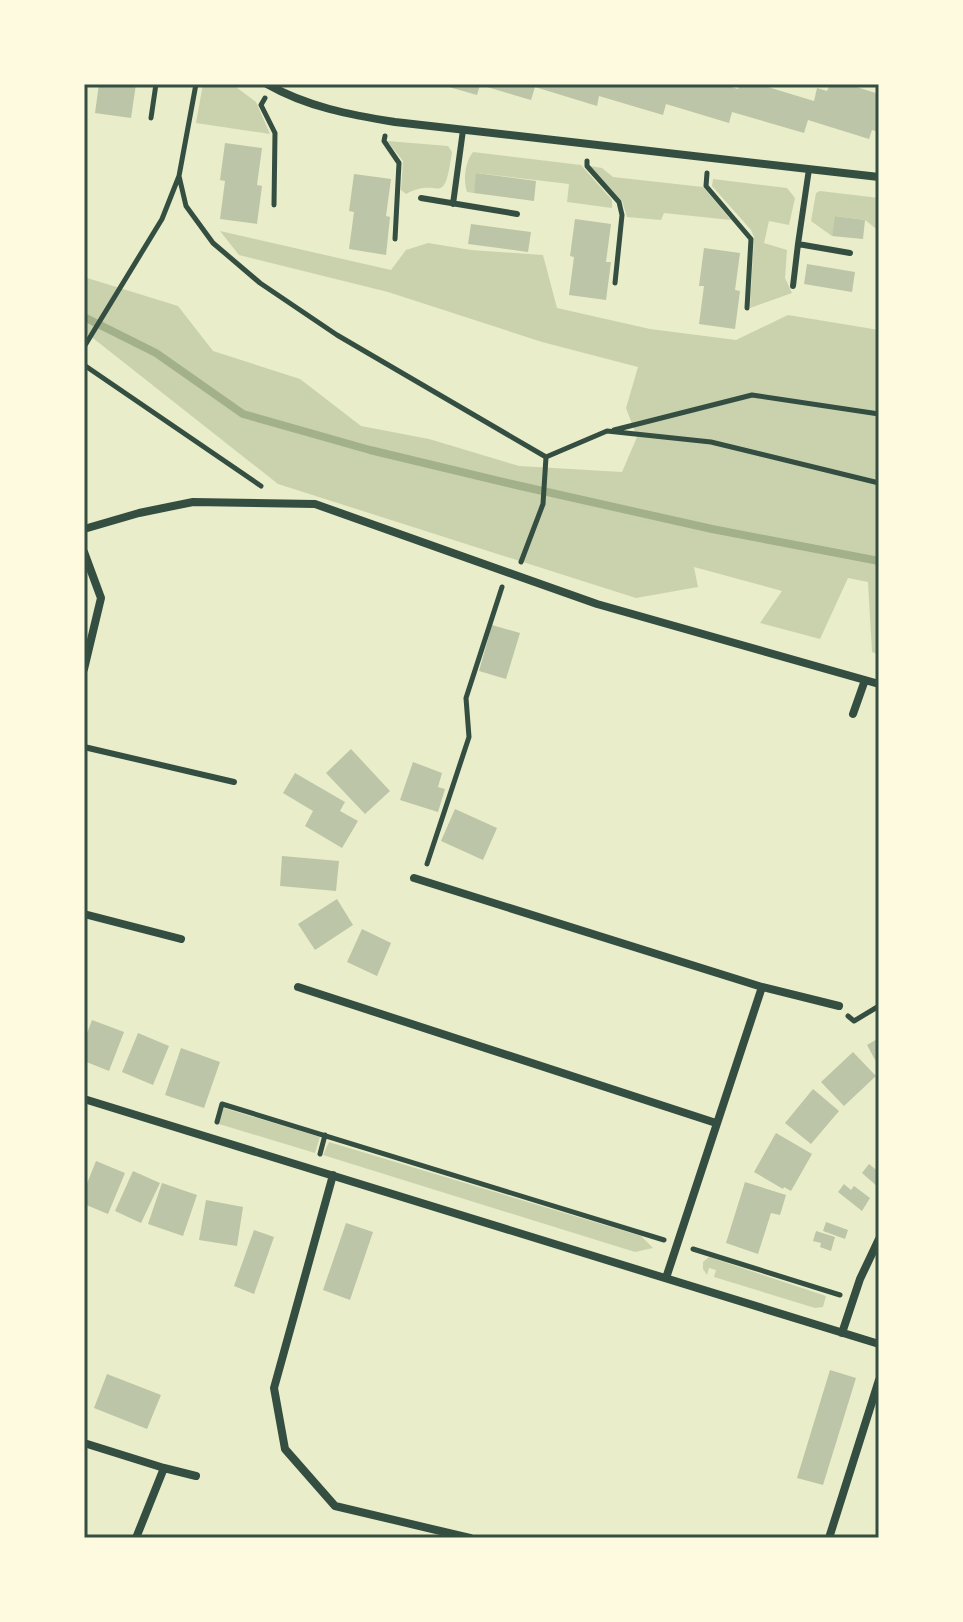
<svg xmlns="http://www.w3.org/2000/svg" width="963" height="1622" viewBox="0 0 963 1622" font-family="Montserrat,sans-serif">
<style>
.green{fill:#cad2ad}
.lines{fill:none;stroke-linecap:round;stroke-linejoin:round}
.stream{stroke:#a3b18a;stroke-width:8}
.building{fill:#bcc5a7}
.path{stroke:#344e41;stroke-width:5}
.service{stroke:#344e41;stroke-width:6}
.minor{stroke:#344e41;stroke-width:8}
.neatline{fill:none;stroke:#344e41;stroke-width:3}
</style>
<rect width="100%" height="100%" fill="#e9edc9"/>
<path class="green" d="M203,84H232L256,102L270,134L196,123Z
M387,141L448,146L452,152C443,212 441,175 406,194L401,190L403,161Z
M473,152L581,165L612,200V208L567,202L569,184L477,173L474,193L467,192C463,180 465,162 473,152Z
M590,166L602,168L613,177L703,187L731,220L664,213L661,220L627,217L622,201Z
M713,179L787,188L795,198L789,225L769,221L764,243L787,250L785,278L792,293L750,308L754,237L751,230L712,186Z
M820,191L879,198V231L865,220L836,216L832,236L811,221L816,193Z
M220,231L391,270L406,250L428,243L471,250L543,255L557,308L650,329L736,340L788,315L879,330V655L872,652L868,582L848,578L820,639L760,623L782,591L694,567L698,587L636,598L278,484L84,331V277L178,306L213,351L300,379L361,426L429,439L519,466L622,472L637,437L626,408L638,367L542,342L388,292L239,255Z
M224,1108L320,1137L315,1153L219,1124Z
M329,1142L641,1236L653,1248L635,1252L323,1155Z
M709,1257L826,1296L823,1307L815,1308L714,1277L716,1270L709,1268L707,1275L703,1269V1262Z"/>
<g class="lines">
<path class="stream" d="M84,317L156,353L243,414L370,450L516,485L712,529L879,561"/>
</g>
<path class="building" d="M99,84H136L131,118L95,113Z
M721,84L738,89L739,84H758L814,101L817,88L827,91L830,84H847L879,94V132L872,130L869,139L808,120L804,133L732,112L729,123L666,104L663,115L599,96L597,106L535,87L531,100L480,85L477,95L442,85Z
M225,143L262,148L257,185L262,186L257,224L220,219L225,181L220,180Z
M476,173L536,181L534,201L474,193Z
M354,174L391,179L386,216L390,217L386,255L349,249L354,212L349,211Z
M835,216L865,220L863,239L832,236Z
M575,219L611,224L606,262H611L606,300L569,295L574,257L570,256Z
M471,224L531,232L528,252L468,244Z
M704,248L740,253L735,290L740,291L735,329L699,324L704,286H699Z
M807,264L855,272L852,292L804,284Z
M492,625L520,633L506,679L479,671Z
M351,749L390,791L365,814L326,773Z
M413,762L442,773L438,787L445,789L438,812L400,800Z
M295,773L345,802L340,811L358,821L342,848L305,826L313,811L283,793Z
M455,809L497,828L483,860L441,841Z
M282,856L339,861L336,891L280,886Z
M337,899L353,925L315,950L298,924Z
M362,929L391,943L377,976L347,962Z
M92,1020L124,1032L109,1071L84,1061V1041Z
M138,1033L169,1046L153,1085L122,1072Z
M879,1038V1067L867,1045Z
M181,1048L220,1062L204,1108L165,1095Z
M853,1052L876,1076L844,1106L821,1082Z
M813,1089L839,1111L811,1144L785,1123Z
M776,1133L812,1154L791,1191L784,1187L783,1189L754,1172Z
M96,1161L125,1173L108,1214L84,1204V1191Z
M869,1164L879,1172V1188L862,1173Z
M133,1171L160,1183L141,1223L115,1211Z
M745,1182L786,1195L780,1215L771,1213L758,1254L726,1243Z
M162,1183L197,1195L183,1236L148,1224Z
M844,1184L851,1190L854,1186L870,1198L862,1211L838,1192Z
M206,1200L243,1207L237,1246L199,1240Z
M826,1222L848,1230L845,1239L823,1231Z
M346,1223L373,1232L350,1300L323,1290Z
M254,1230L274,1237L254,1294L234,1286Z
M816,1231L835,1237L831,1251L820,1247L821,1243L813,1241Z
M830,1370L856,1378L823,1485L797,1478Z
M107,1374L161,1395L147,1429L94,1408Z"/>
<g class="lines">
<path class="path" d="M265,98L261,105L275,133L274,205
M151,118L156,84
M385,136L384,141L399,163L395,239
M587,161V166L619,202L622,215L615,283
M707,173L706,186L751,239L747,308
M179,176L186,206L213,243L260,283L337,335L546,457
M84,347L162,219L179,176L196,84
M84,365L261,486
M614,430L752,395L879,414
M546,457L607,431L711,442L879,483
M521,562L543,504L546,457
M427,864L469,737L466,698L502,587
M848,1016L854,1021L879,1006
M217,1122L222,1104L664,1240
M320,1154L325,1135
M693,1249L840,1295"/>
<path class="service" d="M809,169L798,244L850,253
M421,198L517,214
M453,204L463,130
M793,286L798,244
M84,747L234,782"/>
<path class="minor" d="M267,84C307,107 351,115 395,122L879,177
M84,529L139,513L193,502L315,504L597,604L879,684
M84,552L101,598L84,669
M853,714L865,680
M414,878L762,987L839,1006
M84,914L181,939
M298,987L716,1123
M84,1099L879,1344
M333,1175L274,1388L285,1449L335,1506L470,1538
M666,1278L762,987
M842,1333L860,1279L879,1239
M84,1443L164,1468L136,1538
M164,1468L196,1476
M829,1538L879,1380"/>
</g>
<rect width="963" height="1622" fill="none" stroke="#fefae0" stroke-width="172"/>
<rect x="86" y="86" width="791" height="1450" class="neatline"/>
</svg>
